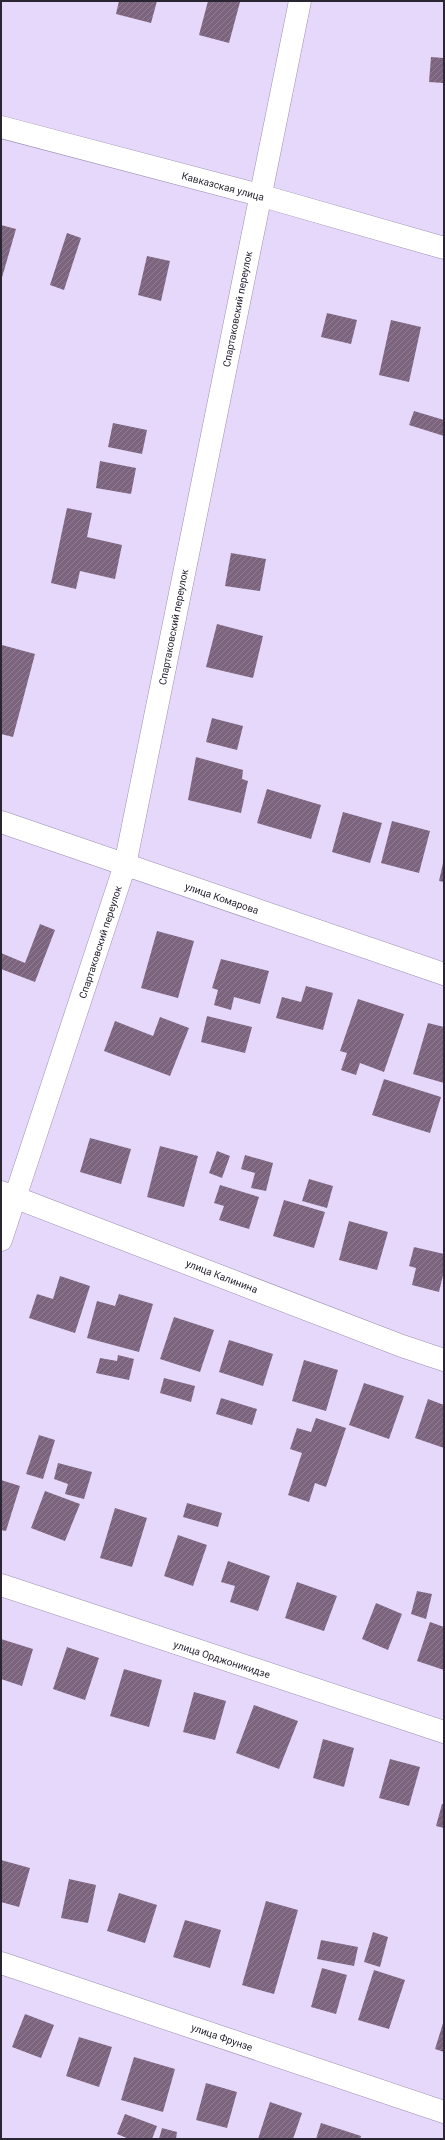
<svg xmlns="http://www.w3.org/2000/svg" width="445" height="2140" viewBox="0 0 445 2140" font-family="Roboto,sans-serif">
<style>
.building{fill:url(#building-hatch)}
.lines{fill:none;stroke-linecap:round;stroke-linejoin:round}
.minor-casing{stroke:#9b8eaf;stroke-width:23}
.minor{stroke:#fff;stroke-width:22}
.labels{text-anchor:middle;stroke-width:4;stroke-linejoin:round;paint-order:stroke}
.street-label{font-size:10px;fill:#2a2532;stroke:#fff}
</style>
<defs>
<pattern id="building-hatch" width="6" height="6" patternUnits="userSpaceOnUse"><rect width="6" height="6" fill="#7c647f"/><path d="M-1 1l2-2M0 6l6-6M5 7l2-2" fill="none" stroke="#907f93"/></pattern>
</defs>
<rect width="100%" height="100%" fill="#e6d8fb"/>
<path class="building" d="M119,1H157L151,23L116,14Z
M208,1L240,2L229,43L199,35Z
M431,57L444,58V83L429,82Z
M1,225L16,229L1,281Z
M67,233L81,238L64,290L50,285Z
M147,256L170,261L161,301L138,295Z
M327,313L357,320L351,344L321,337Z
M391,320L421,327L409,382L379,375Z
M414,411L444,420V436L409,425Z
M113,423L147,430L142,454L108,447Z
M100,461L136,468L131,494L96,488Z
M67,508L92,513L87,537L122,545L115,579L80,571L76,589L51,583Z
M231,553L266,559L260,591L225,586Z
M217,624L263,636L253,678L206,667Z
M2,645L35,654L13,737L1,734Z
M212,718L243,726L237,750L206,742Z
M196,757L243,770L242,779L248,781L241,813L188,800Z
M267,789L321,805L311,839L257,823Z
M343,812L382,823L370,863L332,852Z
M392,821L430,831L419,873L381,863Z
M443,863H444V882L439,881Z
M40,924L55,930L35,982L1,969V953L25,963Z
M157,931L194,941L178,998L141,988Z
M221,959L269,971L260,1004L234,997L231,1010L214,1005L218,990L212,988Z
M306,986L333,993L323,1030L276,1018L282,997L301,1002Z
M358,999L404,1014L384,1072L360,1063L356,1075L341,1070L347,1053L340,1051Z
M207,1016L252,1027L245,1053L201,1042Z
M160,1017L189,1028L170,1076L104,1051L115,1021L153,1036Z
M428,1023L444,1027V1083L413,1074Z
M384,1079L441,1097L430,1133L372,1115Z
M90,1138L131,1149L121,1184L80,1172Z
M160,1146L198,1156L184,1207L147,1197Z
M217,1151L230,1156L222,1178L209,1173Z
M245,1155L273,1163L266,1191L251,1188L255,1173L241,1169Z
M309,1179L333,1186L327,1208L302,1201Z
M220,1185L259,1197L249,1229L219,1220L224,1206L214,1203Z
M284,1200L325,1212L314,1248L273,1236Z
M349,1221L388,1232L377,1270L339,1260Z
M414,1247L444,1254V1271L439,1292L412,1285L416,1268L409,1266Z
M60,1276L90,1286L75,1333L29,1318L37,1294L53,1299Z
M119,1294L153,1304L139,1352L87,1338L97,1301L115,1306Z
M174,1317L214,1330L200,1372L160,1359Z
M229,1340L273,1354L263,1386L219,1372Z
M118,1355L134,1359L129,1380L96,1373L100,1358L117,1361Z
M304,1360L338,1370L326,1411L292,1401Z
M164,1378L195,1386L191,1402L160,1393Z
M364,1383L404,1396L389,1439L349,1425Z
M221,1398L257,1409L252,1425L216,1414Z
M428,1399L444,1405V1448L415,1438Z
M316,1418L346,1428L326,1487L315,1483L309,1502L288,1495L302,1453L290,1449L297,1428L311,1432Z
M39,1435L55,1440L43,1479L26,1474Z
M58,1463L92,1472L84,1499L65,1494L68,1484L54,1479Z
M1,1480L20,1486L6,1531L1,1530Z
M45,1491L80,1504L65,1541L31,1528Z
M187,1503L222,1513L218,1527L183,1517Z
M115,1508L147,1518L132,1567L100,1558Z
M178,1535L207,1545L193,1586L164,1576Z
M228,1561L270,1576L258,1611L230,1602L235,1586L221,1582Z
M297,1582L337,1596L324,1631L285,1618Z
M417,1591L432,1594L426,1619L411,1614Z
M376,1603L402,1614L388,1650L362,1639Z
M430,1622L444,1627V1670L417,1661Z
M1,1639L33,1649L22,1686L1,1679Z
M67,1647L99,1658L85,1700L53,1689Z
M124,1669L162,1680L149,1727L110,1716Z
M194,1692L226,1701L215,1740L183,1732Z
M254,1705L298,1721L279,1769L236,1753Z
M323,1739L354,1748L344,1787L313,1778Z
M390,1759L420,1767L409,1806L379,1798Z
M442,1804H444V1828L436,1826Z
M1,1860L30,1868L19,1907L1,1902Z
M69,1879L96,1885L88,1923L61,1918Z
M119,1893L157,1905L145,1943L107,1931Z
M266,1901L298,1910L274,1994L242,1985Z
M185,1920L221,1930L210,1968L173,1957Z
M373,1932L388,1937L380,1967L364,1962Z
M321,1940L358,1947L354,1966L317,1959Z
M322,1968L347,1975L336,2014L311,2007Z
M374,1970L405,1980L389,2029L358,2020Z
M25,2014L54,2025L41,2058L12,2047Z
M444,2020V2052L435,2049Z
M79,2037L112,2047L99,2087L66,2076Z
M134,2057L175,2069L163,2112L121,2100Z
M206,2083L237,2092L227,2128L196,2120Z
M270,2102L302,2113L293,2139H258Z
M125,2114L157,2126L152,2139H129L117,2134Z
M321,2123L361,2136L360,2139H316Z
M162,2128L177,2132L176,2139H159Z"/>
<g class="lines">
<g class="minor-casing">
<path id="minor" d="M1,127L259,195L444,248
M1,822L444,974
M1,1192L402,1346L444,1360
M1,1240L125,865L300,1
M1,1585L444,1732
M1,1963L444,2112"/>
</g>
<use href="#minor" class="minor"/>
</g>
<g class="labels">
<g class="street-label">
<text transform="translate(223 186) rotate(15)" y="4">Кавказская улица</text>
<text transform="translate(237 309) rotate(-79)" y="4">Спартаковский переулок</text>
<text transform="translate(173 627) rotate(-79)" y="4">Спартаковский переулок</text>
<text transform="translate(222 898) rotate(19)" y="4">улица Комарова</text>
<text transform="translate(100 942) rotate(-72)" y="4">Спартаковский переулок</text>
<text transform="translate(222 1276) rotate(21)" y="4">улица Калинина</text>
<text transform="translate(222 1659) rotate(18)" y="4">улица Орджоникидзе</text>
<text transform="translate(222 2037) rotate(19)" y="4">улица Фрунзе</text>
</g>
</g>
<rect width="445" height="2140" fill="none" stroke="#2a2532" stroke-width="4"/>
</svg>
